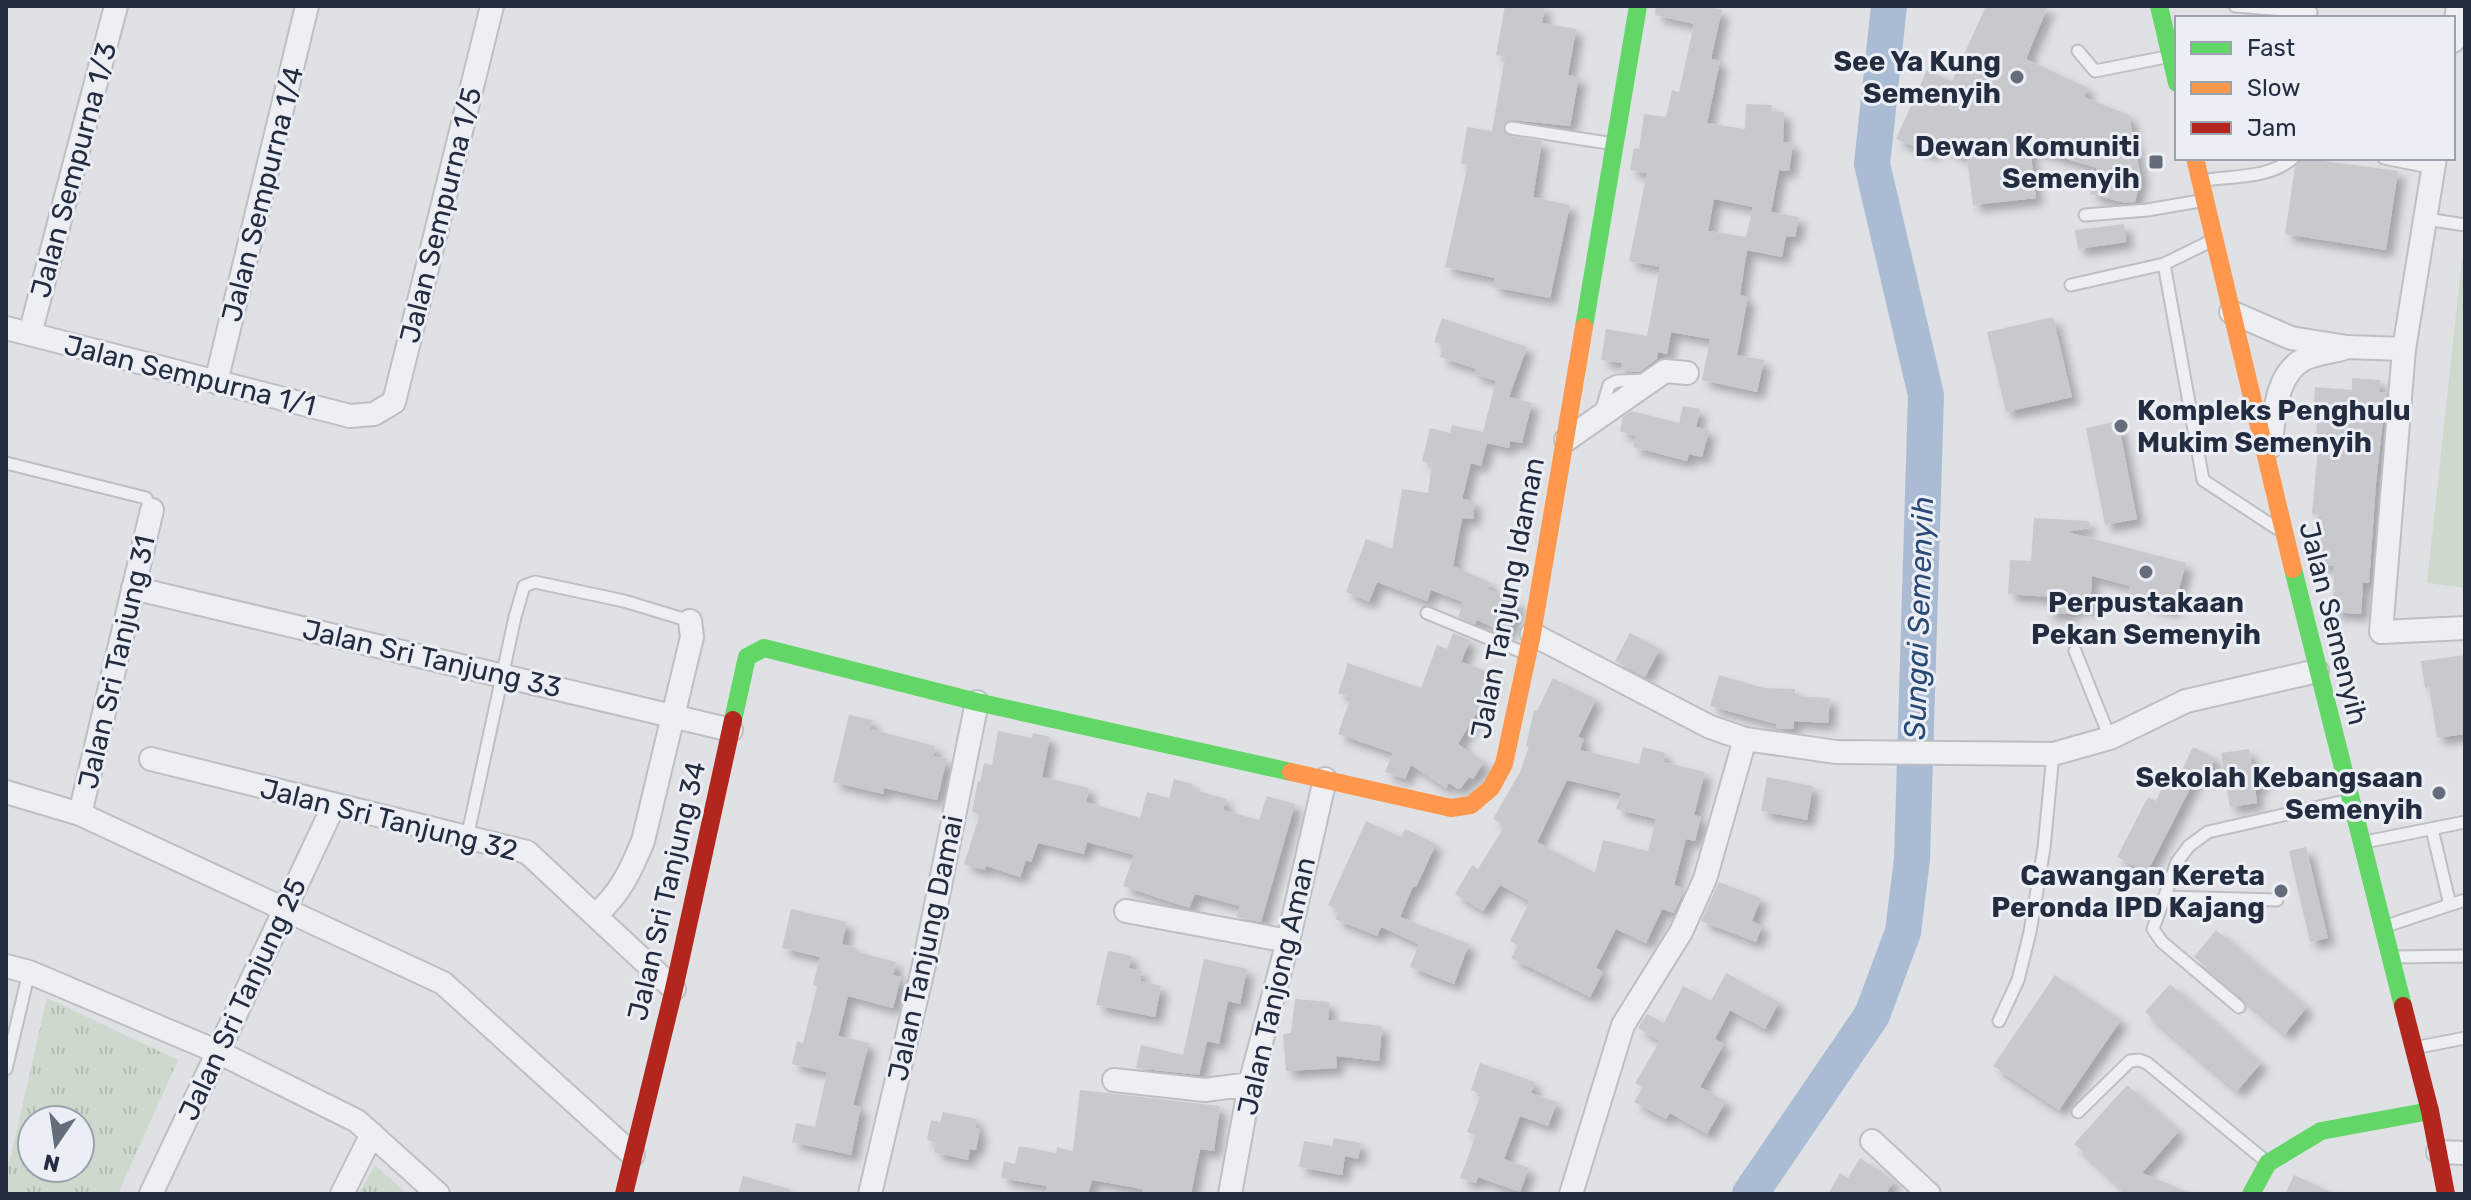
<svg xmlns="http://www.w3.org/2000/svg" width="2471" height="1200" viewBox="0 0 2471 1200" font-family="Rubik,sans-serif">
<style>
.grass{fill:url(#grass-tufts);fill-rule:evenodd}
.garden{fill:#ced9ce}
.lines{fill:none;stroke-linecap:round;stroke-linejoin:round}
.river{stroke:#aabcd4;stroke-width:36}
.building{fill:#c7c9cd;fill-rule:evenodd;filter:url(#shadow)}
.lane-casing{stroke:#bdbfc3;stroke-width:15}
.street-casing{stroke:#bdbfc3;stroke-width:26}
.lane{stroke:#eeeff2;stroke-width:11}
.street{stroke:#eeeff2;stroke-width:22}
.fast{stroke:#63d668;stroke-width:18}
.slow{stroke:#ff974d;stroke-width:18}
.jam{stroke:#b3261e;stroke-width:18}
.poi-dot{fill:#656c7a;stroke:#ebeff5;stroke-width:3}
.labels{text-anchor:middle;stroke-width:6;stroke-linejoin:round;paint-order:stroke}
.poi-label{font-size:28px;font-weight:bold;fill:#242d40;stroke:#ebeff5;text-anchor:end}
.street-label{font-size:28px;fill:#242d40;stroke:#ebeff5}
.water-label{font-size:30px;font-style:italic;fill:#2a4977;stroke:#ebeff5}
</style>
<defs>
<pattern id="grass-tufts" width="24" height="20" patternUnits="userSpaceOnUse" patternTransform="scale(2)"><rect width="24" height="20" fill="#ced9ce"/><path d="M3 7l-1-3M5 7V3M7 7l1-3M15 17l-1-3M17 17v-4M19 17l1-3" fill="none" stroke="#b1bbb2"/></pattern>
<filter id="shadow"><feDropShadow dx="7" dy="7" stdDeviation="4" flood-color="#0004"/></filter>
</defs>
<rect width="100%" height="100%" fill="#dfe1e5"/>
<path class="grass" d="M47,998L178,1060L118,1194H6V1177ZM32,1120H80V1168H32Z
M375,1165L407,1194H358Z"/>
<path class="garden" d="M2462,259H2465V588L2427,583Z"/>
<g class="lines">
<path class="river" d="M1750,1194L1872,1015L1903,932L1912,859L1926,395L1872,164L1889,6"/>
</g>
<path class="building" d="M1505,6H1545L1542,23L1576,29L1568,75L1579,77L1570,126L1512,120L1505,122L1503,127L1509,136L1542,141L1533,197L1570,205L1550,298L1493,287L1495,278L1445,267L1468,165L1461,164L1467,127L1492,131L1505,57L1496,55Z
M1656,6H1703L1722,10L1711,59L1720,61L1707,123L1745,129L1746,104L1772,105L1771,111L1784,112L1783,142L1793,143L1789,171L1779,170L1771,212L1799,217L1795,237L1786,236L1782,257L1747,250L1740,295L1748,297L1737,355L1764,360L1757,392L1702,380L1710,339L1671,332L1667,354L1658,352L1657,359L1639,372L1621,370L1622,363L1601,360L1606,329L1647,336L1660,267L1629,261L1647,173L1630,170L1634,148L1639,149L1644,114L1666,117L1672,90L1679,92L1694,24L1655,15ZM1714,199L1753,207L1746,237L1708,231Z
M1986,6H2048L2026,59L2088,88L2084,97L2129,115L2141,178L2135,202L2126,203L2090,194L2097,168L2030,148L2036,198L1973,205L1967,158L1936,144L1932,154L1896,139L1927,70L1952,81Z
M2301,158L2398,171L2386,250L2285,234L2295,167Z
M2124,224L2126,242L2078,249L2075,230Z
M2053,317L2072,397L2006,412L1987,332Z
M1442,318L1527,347L1509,397L1532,403L1522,443L1510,441L1509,448L1487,443L1481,466L1471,463L1462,499L1475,501L1473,519L1462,518L1453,566L1491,583L1488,589L1519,603L1508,634L1477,620L1475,624L1458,617L1463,602L1431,590L1427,601L1377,582L1369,602L1346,592L1366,539L1392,549L1402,489L1428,493L1432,464L1422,461L1430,428L1450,433L1452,425L1483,432L1496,381L1474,374L1476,369L1440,357L1444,345L1434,342Z
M2352,378L2380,380L2379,392H2386L2376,483L2369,583H2363L2361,614L2333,612L2334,566L2319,565L2322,516L2312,514L2319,437H2316L2317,419H2313L2315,387L2352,390Z
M1683,406L1700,409L1696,427L1709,430L1702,457L1689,454L1687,461L1633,447L1636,436L1620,431L1623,417L1632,411L1679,423Z
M2118,421L2137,519L2105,525L2086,428Z
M2034,518L2089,521V528L2067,532L2186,563L2173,611L2127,598L2130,586L2092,576L2090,609L2073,608V614L2047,613L2048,597L2008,594L2010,560L2031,561Z
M1453,633L1470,640L1461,662L1494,674L1484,700L1458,744L1484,762L1473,779L1469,777L1461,788L1458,789L1449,783L1446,788L1411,765L1405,779L1385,772L1393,753L1338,734L1351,697L1338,693L1348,663L1421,688L1437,645L1447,649Z
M1630,633L1660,649L1645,677L1615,661Z
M2465,655V734L2437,738L2429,687L2425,688L2421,661Z
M1719,675L1764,688L1795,689V696L1830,698L1828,723L1794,721L1793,729L1776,728V724L1710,706Z
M1553,678L1596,699L1578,737L1584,739L1580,750L1639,764L1643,747L1665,753L1663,762L1705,772L1694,815L1701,817L1695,841L1686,839L1674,885L1685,889L1674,913L1662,909L1646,943L1616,929L1596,968L1603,972L1590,997L1511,958L1518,945L1510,941L1530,901L1500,885L1483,911L1455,894L1472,865L1478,869L1505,825L1493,819L1520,772L1529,746H1526L1534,710L1537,711ZM1567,780L1621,793L1616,809L1656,819L1648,851L1603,840L1595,873L1537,842Z
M849,715L873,720L870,729L935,746L933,756L947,759L937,800L884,788L883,794L833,782Z
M998,731L1032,738L1033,733L1050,737L1042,777L1089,788L1086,802L1140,818L1147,792L1169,798L1174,779L1193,784L1191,789L1226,799L1223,810L1259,820L1267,796L1295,804L1261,922L1236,917L1240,906L1195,894L1189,908L1123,886L1134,855L1087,842L1084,854L1038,843L1031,862L1026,860L1020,877L986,866L984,870L964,864L980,814L972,812L978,781L980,782L984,763L992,765Z
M2193,747L2215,758L2205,779L2197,775L2147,872L2117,857L2148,797L2156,801L2166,780L2175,785Z
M2249,749L2252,767L2259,766L2262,786L2255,787L2257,803L2230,807L2221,753Z
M1767,777L1813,786L1807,820L1761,811Z
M1366,821L1401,837L1405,829L1436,844L1416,887L1413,886L1400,917L1469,944L1454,984L1410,967L1419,944L1381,927L1377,936L1335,919L1339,910L1328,905Z
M2306,847L2328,938L2310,942L2289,851Z
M1719,882L1761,898L1752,921L1762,926L1756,942L1701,921Z
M791,909L847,922L842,944L856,948L855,951L896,962L893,975L901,977L893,1008L848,996L838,1036L869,1043L853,1105L861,1107L851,1155L792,1142L796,1123L815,1127L827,1072L792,1064L797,1041L803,1043L817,986L813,985L820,957L782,948Z
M2216,930L2307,1007L2285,1034L2194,957Z
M1108,951L1132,956L1129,968L1142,971L1140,981L1161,986L1155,1017L1096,1005Z
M1204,959L1247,969L1240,1004L1228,1001L1219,1044L1207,1041L1199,1075L1136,1068L1141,1045L1183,1055Z
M1726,973L1779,1002L1765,1029L1730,1010L1715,1039L1724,1044L1700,1087L1726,1101L1707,1134L1670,1113L1666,1119L1634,1102L1643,1087L1635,1083L1660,1041L1638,1028L1647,1014L1664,1023L1683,986L1711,1001Z
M2055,975L2121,1020L2059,1110L1993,1066Z
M2170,984L2261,1063L2237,1091L2145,1012Z
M1295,999L1329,1002L1328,1020L1382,1026L1379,1061L1336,1056L1337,1068L1286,1071L1283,1034L1291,1033Z
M1480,1063L1535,1082L1531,1093L1557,1102L1548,1126L1520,1116L1504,1159L1529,1168L1520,1192L1478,1177L1476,1183L1460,1178L1476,1135L1467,1132L1481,1094L1471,1090Z
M2127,1085L2179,1131L2142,1173L2193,1194H2135L2124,1190L2074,1144Z
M1080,1090L1220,1106L1214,1151L1200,1149L1191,1194H1142L1143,1189L1092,1180L1088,1194H1045L1047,1186L1001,1178L1004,1161L1015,1164L1019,1146L1056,1153L1057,1147L1073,1151Z
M943,1112L977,1119L975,1128L980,1129L976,1150L970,1149L968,1160L934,1152L936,1143L927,1140L931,1120L940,1122Z
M1334,1138L1361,1143L1358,1159L1345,1156L1342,1175L1299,1167L1304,1141L1332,1146Z
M1860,1158L1894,1181L1886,1194H1828L1840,1173L1848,1178Z
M2294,1175L2335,1194H2285Z
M743,1176L790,1189V1194H738Z"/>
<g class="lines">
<g class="lane-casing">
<path id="lane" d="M2235,6L2311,12L2310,18
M2078,51L2095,71L2166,57
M1511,128L1614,144
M2384,158L2434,168
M2206,180C2234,176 2271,178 2293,158
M2085,215L2147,210L2200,201
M2426,219L2465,225
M2211,241L2164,264L2203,480L2276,528
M2071,285L2164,264
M1601,412L1609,385L1617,381L1647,380
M6,463L146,498L152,510
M1427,613L1527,654
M2075,651L2110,738
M2432,829L2450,905
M467,838L515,617L524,586L535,582L624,601L690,621
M2365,842L2465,822
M2164,897L2277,900
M2386,926L2465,900
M2394,957L2464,956
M2239,1007L2162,942L2153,929L2177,862L2189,846L2208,832L2345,801
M1999,1021L2018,980L2030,932L2044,848L2053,754
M2419,1047L2465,1038
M6,1069L29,972
M2078,1112L2130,1061L2139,1060L2147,1063L2268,1163"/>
</g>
<g class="street-casing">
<path id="street" d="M2453,41L2458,6
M2435,158L2404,349L2381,632L2465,628
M2231,312L2291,338L2347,347L2404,349
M6,328L350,416L374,414L394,402L492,6
M30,334L116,6
M216,382L307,6
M1566,440L1665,371L1687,373
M2270,447C2275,418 2274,375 2304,359C2315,354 2330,352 2342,349
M133,588L731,730
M1532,634L1710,727L1745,739L1836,752L2053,754L2110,738L2186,701L2317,671
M151,759L527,852L674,989
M6,792L80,814L443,983L633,1155
M80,814L152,510
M1126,911L1288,941
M596,915C621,892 630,872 643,841L692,637L690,621
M6,966L29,972L218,1052L357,1121L438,1194
M1114,1080L1205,1090L1250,1084
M1872,1141L1929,1194
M2438,1152L2465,1153
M151,1194L334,805
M342,1194L372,1134
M870,1194L924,965L977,702
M1230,1194L1250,1084L1288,941L1325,779
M1571,1194L1623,1025L1681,932L1705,879L1745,739"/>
</g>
<use href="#lane" class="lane"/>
<use href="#street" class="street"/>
<path class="fast" d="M2159,6L2177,83
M1584,327L1638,6
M2293,569L2403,1006
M733,720L747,657L764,648L977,702L1291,772
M2251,1194L2268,1163L2321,1131L2430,1111"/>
<path class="slow" d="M2195,158L2293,569
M1291,772L1451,808L1471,805L1491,788L1504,764L1532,634L1584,327"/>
<path class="jam" d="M2403,1006L2430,1111L2446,1194
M624,1194L674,989L733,720"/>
</g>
<g class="poi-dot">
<circle cx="2017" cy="77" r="8"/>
<rect x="2148" y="154" width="16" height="16" rx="4"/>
<circle cx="2121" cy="426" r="8"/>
<circle cx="2146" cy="572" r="8"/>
<circle cx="2439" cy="793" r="8"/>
<circle cx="2281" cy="891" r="8"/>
</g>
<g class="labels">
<g class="poi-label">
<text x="2001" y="71">See Ya Kung<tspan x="2001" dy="32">Semenyih</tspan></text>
<text x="2140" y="156">Dewan Komuniti<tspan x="2140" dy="32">Semenyih</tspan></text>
<text x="2137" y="420" text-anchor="start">Kompleks Penghulu<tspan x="2137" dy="32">Mukim Semenyih</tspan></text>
<text x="2146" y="612" text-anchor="middle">Perpustakaan<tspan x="2146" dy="32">Pekan Semenyih</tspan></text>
<text x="2423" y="787">Sekolah Kebangsaan<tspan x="2423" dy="32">Semenyih</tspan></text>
<text x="2265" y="885">Cawangan Kereta<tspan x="2265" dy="32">Peronda IPD Kajang</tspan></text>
</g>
<g class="street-label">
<text transform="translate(73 170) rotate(-75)" y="10">Jalan Sempurna 1/3</text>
<text transform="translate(262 194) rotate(-76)" y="10">Jalan Sempurna 1/4</text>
<text transform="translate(440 215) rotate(-76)" y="10">Jalan Sempurna 1/5</text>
<text transform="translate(190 375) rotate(14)" y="10">Jalan Sempurna 1/1</text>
<text transform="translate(1507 598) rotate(-79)" y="10">Jalan Tanjung Idaman</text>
<text transform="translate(2334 623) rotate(76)" y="10">Jalan Semenyih</text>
<text transform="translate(432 658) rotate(13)" y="10">Jalan Sri Tanjung 33</text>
<text transform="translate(116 662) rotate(-77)" y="10">Jalan Sri Tanjung 31</text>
<text transform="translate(389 819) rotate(14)" y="10">Jalan Sri Tanjung 32</text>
<text transform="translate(666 891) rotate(-77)" y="10">Jalan Sri Tanjung 34</text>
<text transform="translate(925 948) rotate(-78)" y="10">Jalan Tanjung Damai</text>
<text transform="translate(1276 986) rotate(-77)" y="10">Jalan Tanjong Aman</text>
<text transform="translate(242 999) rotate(-65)" y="10">Jalan Sri Tanjung 25</text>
</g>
<g class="water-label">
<text transform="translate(1919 618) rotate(-88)" y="10">Sungai Semenyih</text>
</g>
</g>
<rect width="2471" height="1200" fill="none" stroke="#242d40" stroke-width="16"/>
<rect x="2175" y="16" width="280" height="144" fill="#ebeff5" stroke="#9ba1ad" stroke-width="2"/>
<rect x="2191" y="42" width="40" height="12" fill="#63d668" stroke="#9ba1ad" stroke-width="2"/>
<text x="2247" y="56" font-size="24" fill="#242d40">Fast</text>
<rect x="2191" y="82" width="40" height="12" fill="#ff974d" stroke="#9ba1ad" stroke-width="2"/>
<text x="2247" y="96" font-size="24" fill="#242d40">Slow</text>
<rect x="2191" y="122" width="40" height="12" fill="#b3261e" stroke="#9ba1ad" stroke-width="2"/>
<text x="2247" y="136" font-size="24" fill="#242d40">Jam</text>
<g transform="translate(56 1144) rotate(193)"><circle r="38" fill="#ebeff5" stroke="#9ba1ad" stroke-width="2"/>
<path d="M0-6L14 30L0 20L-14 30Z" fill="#656c7a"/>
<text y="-12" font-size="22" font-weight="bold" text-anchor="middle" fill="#242d40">N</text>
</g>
</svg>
